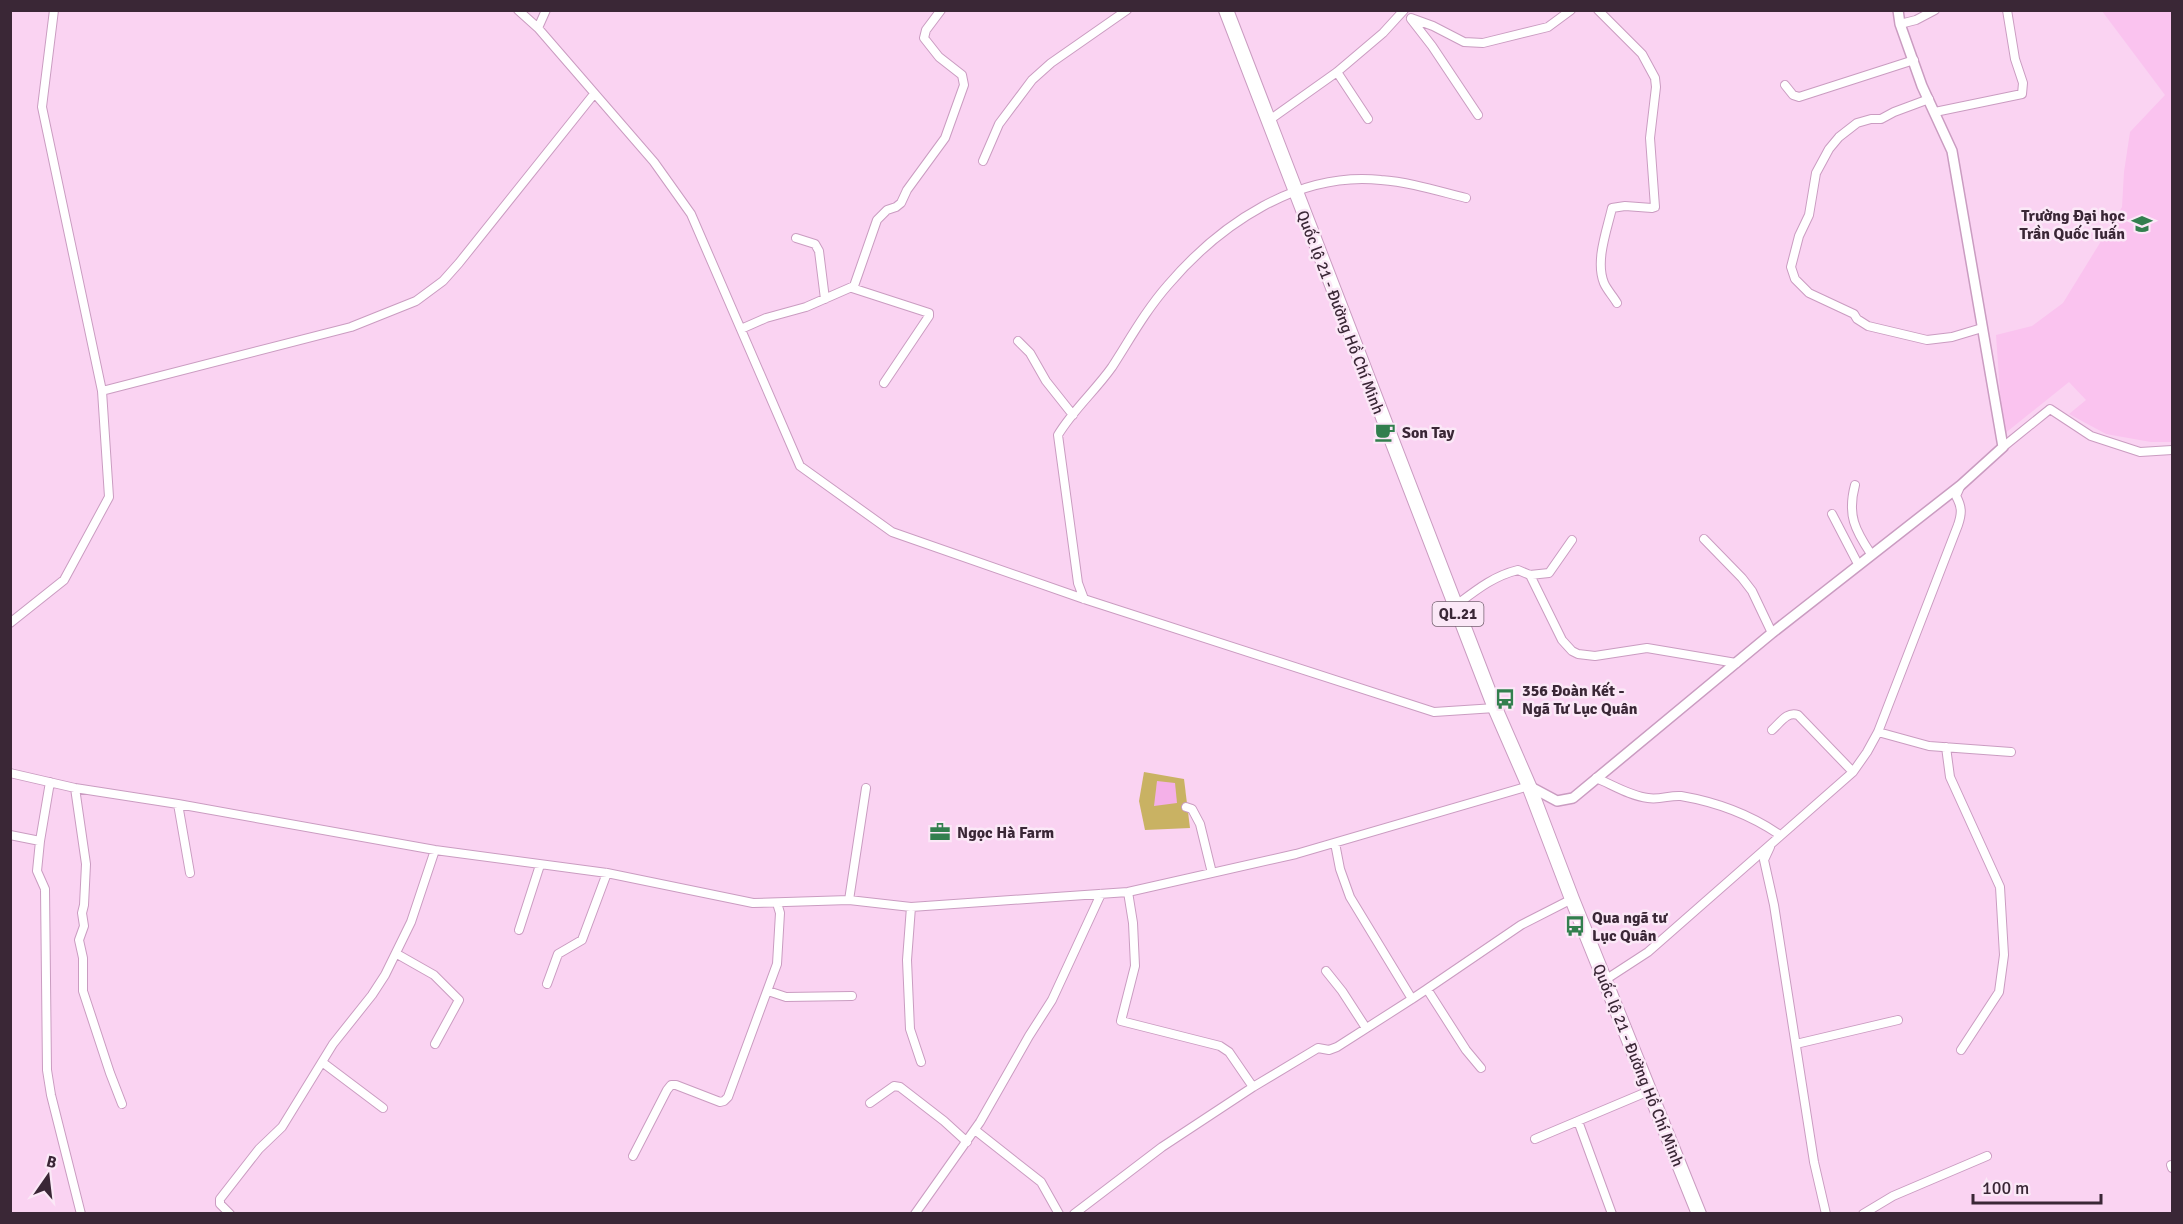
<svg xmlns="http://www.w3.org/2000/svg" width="2183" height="1224" viewBox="0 0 2183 1224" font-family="Signika,sans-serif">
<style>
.built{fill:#fac3ef}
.green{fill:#c9b263}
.water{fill:#f4b0e8}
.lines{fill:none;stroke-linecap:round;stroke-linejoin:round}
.minor-casing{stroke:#ca9cc1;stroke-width:10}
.tertiary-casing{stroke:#ca9cc1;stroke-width:12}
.trunk-casing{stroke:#ca9cc1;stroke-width:16}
.minor{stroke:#fff;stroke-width:8}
.tertiary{stroke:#fff;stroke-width:9}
.trunk{stroke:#fff;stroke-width:14}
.labels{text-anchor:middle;stroke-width:5;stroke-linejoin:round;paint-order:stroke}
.shield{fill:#fbe8f7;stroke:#746170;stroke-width:1.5}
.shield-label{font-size:15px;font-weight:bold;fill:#3a2736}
.poi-label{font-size:16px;font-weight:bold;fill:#3a2736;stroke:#fbe8f7;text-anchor:start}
.street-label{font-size:16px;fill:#3a2736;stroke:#fbe8f7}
</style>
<rect width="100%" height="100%" fill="#fad3f2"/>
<path class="built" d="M2102,11H2172V442H2151L2106,434L2069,414L2086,400L2069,382L2003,435L1996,335L2032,326L2063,303L2122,207L2124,172L2130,132L2165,95Z"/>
<path class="green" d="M1144,772L1184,779L1190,828L1145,830L1139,801Z"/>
<path class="water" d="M1157,781L1175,783L1177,803L1154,806Z"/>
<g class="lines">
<g class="minor-casing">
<path id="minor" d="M518,10L538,28L654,162L691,214L800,466L892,532L1084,599L1434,712L1495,708
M1598,10L1642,54L1655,78L1656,87L1650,138L1655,207L1652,208L1625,206L1612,208C1607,230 1595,261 1604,283C1607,290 1613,296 1617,303
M1411,18L1433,26L1464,42L1483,43L1548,27L1571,10
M1411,19L1432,46L1478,115
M1900,24L1916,20L1935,10
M538,28L546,10
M1337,72L1368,119
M1785,85L1793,95L1799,97L1914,60
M1929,99L1894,112L1881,119H1871L1857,123L1839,137L1829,149L1816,173L1809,215L1799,236L1791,267L1795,279L1809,293L1854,314L1857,319L1868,326L1927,340L1952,337L1982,328
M1935,112L2022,94L2023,83L2015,59L2007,10
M1268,121L1337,72L1383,33L1404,10
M983,161L999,124L1032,80L1051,63L1127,10
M796,238L815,244L819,251L825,299
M852,288L929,313V316L884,383
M741,329L766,318L806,307L854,286L877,220L887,210L896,207L901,203L907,190L945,138L964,85L962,75L939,57L924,38L926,30L941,10
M1018,341L1030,353L1046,381L1073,415
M102,391L351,327L416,301L443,281L459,263L594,94
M2003,447L2050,409L2091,436L2140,452L2172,450
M1855,485C1847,515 1855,530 1871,554
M1832,514L1858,564
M1704,539L1742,578L1752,591L1772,633
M1530,575L1562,640L1572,651L1578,654L1595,656L1647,648L1736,663
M1084,599L1078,583L1058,435C1073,410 1095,391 1112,367C1130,339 1146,310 1168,285C1220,224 1298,171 1381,180C1410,182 1438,191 1466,198
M1455,606C1475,591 1493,576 1518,570L1530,575L1549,573L1572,540
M10,623L64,580L109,497L102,391L42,107L54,10
M1772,730C1780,723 1787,711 1798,715L1853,772
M1878,732L1929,746L2011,752
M1946,747L1950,777L2000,887L2004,955L1999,992L1961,1050
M10,773L75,788L178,804L435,850L607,873L753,903L849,900L911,907L1128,892L1296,854L1529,786
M1596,778C1613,785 1630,796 1648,798C1660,800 1670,795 1681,796C1716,802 1751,815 1780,835
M50,782L40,841L37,871L45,889L47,1070L51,1095L81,1214
M75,788L86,864L84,905L82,913L84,926L79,940L83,958V991L110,1073L122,1104
M178,804L190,873
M1186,807L1192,809L1200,824L1212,873
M10,835L40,841
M1335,843L1340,869L1350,897L1412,999L1427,989L1466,1050L1481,1068
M1770,847L1764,860L1774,905L1814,1162L1826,1214
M1128,892L1133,923L1135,966L1121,1021L1220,1046L1229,1052L1253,1087
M849,900L866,788
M911,907L907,960L910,1029L921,1062
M519,930L540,865
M397,954L434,975L459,1000L435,1044
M1326,971L1342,991L1366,1028
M1605,980L1648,952L1853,772L1867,752L1878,732L1958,525C1962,513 1962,507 1956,496L1960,487
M547,984L558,954L582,940L607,873
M1427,989L1521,925L1572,899
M768,991L786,997L852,996
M1796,1044L1898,1020
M322,1062L383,1108
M870,1103L894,1086L900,1087L944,1121L967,1142
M1578,1121L1612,1214
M975,1130L1041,1182L1059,1214
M1535,1139L1649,1091
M633,1156L667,1090L671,1085H676L720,1102L724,1101L728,1097L777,964L780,913L777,903
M2171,1165L2172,1168
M230,1214L220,1204V1199L259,1149L282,1127L333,1044L372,995L385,975L411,922L435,850
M915,1214L980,1122L1029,1036L1052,1000L1101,894
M1074,1214L1162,1147L1253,1087L1318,1048L1329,1050L1337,1047L1412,999
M1863,1214L1893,1196L1987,1156"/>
</g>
<g class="tertiary-casing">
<path id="tertiary" d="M1529,786L1557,801L1573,798L1772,633L1961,485L2003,447L1952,151L1922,86L1900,24L1898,10"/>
</g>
<g class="trunk-casing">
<path id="trunk" d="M1226,10L1495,708L1529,786L1572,899L1699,1214"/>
</g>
<use href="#minor" class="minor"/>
<use href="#tertiary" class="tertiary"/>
<use href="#trunk" class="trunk"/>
</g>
<defs>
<g id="university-bare" transform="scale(1.62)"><path d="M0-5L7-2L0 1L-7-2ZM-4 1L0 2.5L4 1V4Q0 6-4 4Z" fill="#327f4e" stroke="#fbe8f7" stroke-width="2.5" paint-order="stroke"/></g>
<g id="cafe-bare" transform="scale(1.62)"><path d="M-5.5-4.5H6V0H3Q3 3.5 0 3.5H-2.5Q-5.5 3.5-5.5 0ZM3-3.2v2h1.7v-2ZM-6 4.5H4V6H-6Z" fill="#327f4e" stroke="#fbe8f7" stroke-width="2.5" paint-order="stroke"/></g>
<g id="bus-bare" transform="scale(1.62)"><path d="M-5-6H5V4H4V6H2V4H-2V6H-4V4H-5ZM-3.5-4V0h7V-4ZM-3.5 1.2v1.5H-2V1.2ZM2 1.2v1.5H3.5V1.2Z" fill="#327f4e" stroke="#fbe8f7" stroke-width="2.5" paint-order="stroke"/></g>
<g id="office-bare" transform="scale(1.62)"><path d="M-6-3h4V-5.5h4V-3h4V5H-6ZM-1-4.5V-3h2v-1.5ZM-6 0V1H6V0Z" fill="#327f4e" stroke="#fbe8f7" stroke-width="2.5" paint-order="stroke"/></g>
</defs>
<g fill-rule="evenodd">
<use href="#university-bare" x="2142" y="224"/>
<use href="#cafe-bare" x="1385" y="432"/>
<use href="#bus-bare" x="1505" y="699"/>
<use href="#office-bare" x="940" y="832"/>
<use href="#bus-bare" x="1575" y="926"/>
</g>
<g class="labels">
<rect class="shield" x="1432.5" y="602" width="51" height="24" rx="4.5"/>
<g class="shield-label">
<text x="1458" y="619">QL.21</text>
</g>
<g class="poi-label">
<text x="2125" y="221" text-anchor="end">Trường Đại học<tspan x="2125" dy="18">Trần Quốc Tuấn</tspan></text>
<text x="1402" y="438">Son Tay</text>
<text x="1522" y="696">356 Đoàn Kết -<tspan x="1522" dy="18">Ngã Tư Lục Quân</tspan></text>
<text x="957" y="838">Ngọc Hà Farm</text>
<text x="1592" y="923">Qua ngã tư<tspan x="1592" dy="18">Lục Quân</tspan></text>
</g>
<g class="street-label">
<text transform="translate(1341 312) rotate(69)" y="6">Quốc lộ 21 - Đường Hồ Chí Minh</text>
<text transform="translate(1639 1065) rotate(68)" y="6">Quốc lộ 21 - Đường Hồ Chí Minh</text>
</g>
</g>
<rect width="2183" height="1224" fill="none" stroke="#3a2736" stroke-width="24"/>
<g transform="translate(48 1176) rotate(14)" stroke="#fbe8f7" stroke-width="4.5" paint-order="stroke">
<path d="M0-4.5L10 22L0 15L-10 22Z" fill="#3a2736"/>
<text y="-9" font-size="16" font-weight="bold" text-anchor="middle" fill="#3a2736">B</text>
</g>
<path d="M1973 1194v9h128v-9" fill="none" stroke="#3a2736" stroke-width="3"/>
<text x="1982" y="1194" font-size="18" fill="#3a2736" stroke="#fbe8f7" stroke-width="4.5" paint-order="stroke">100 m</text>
</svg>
